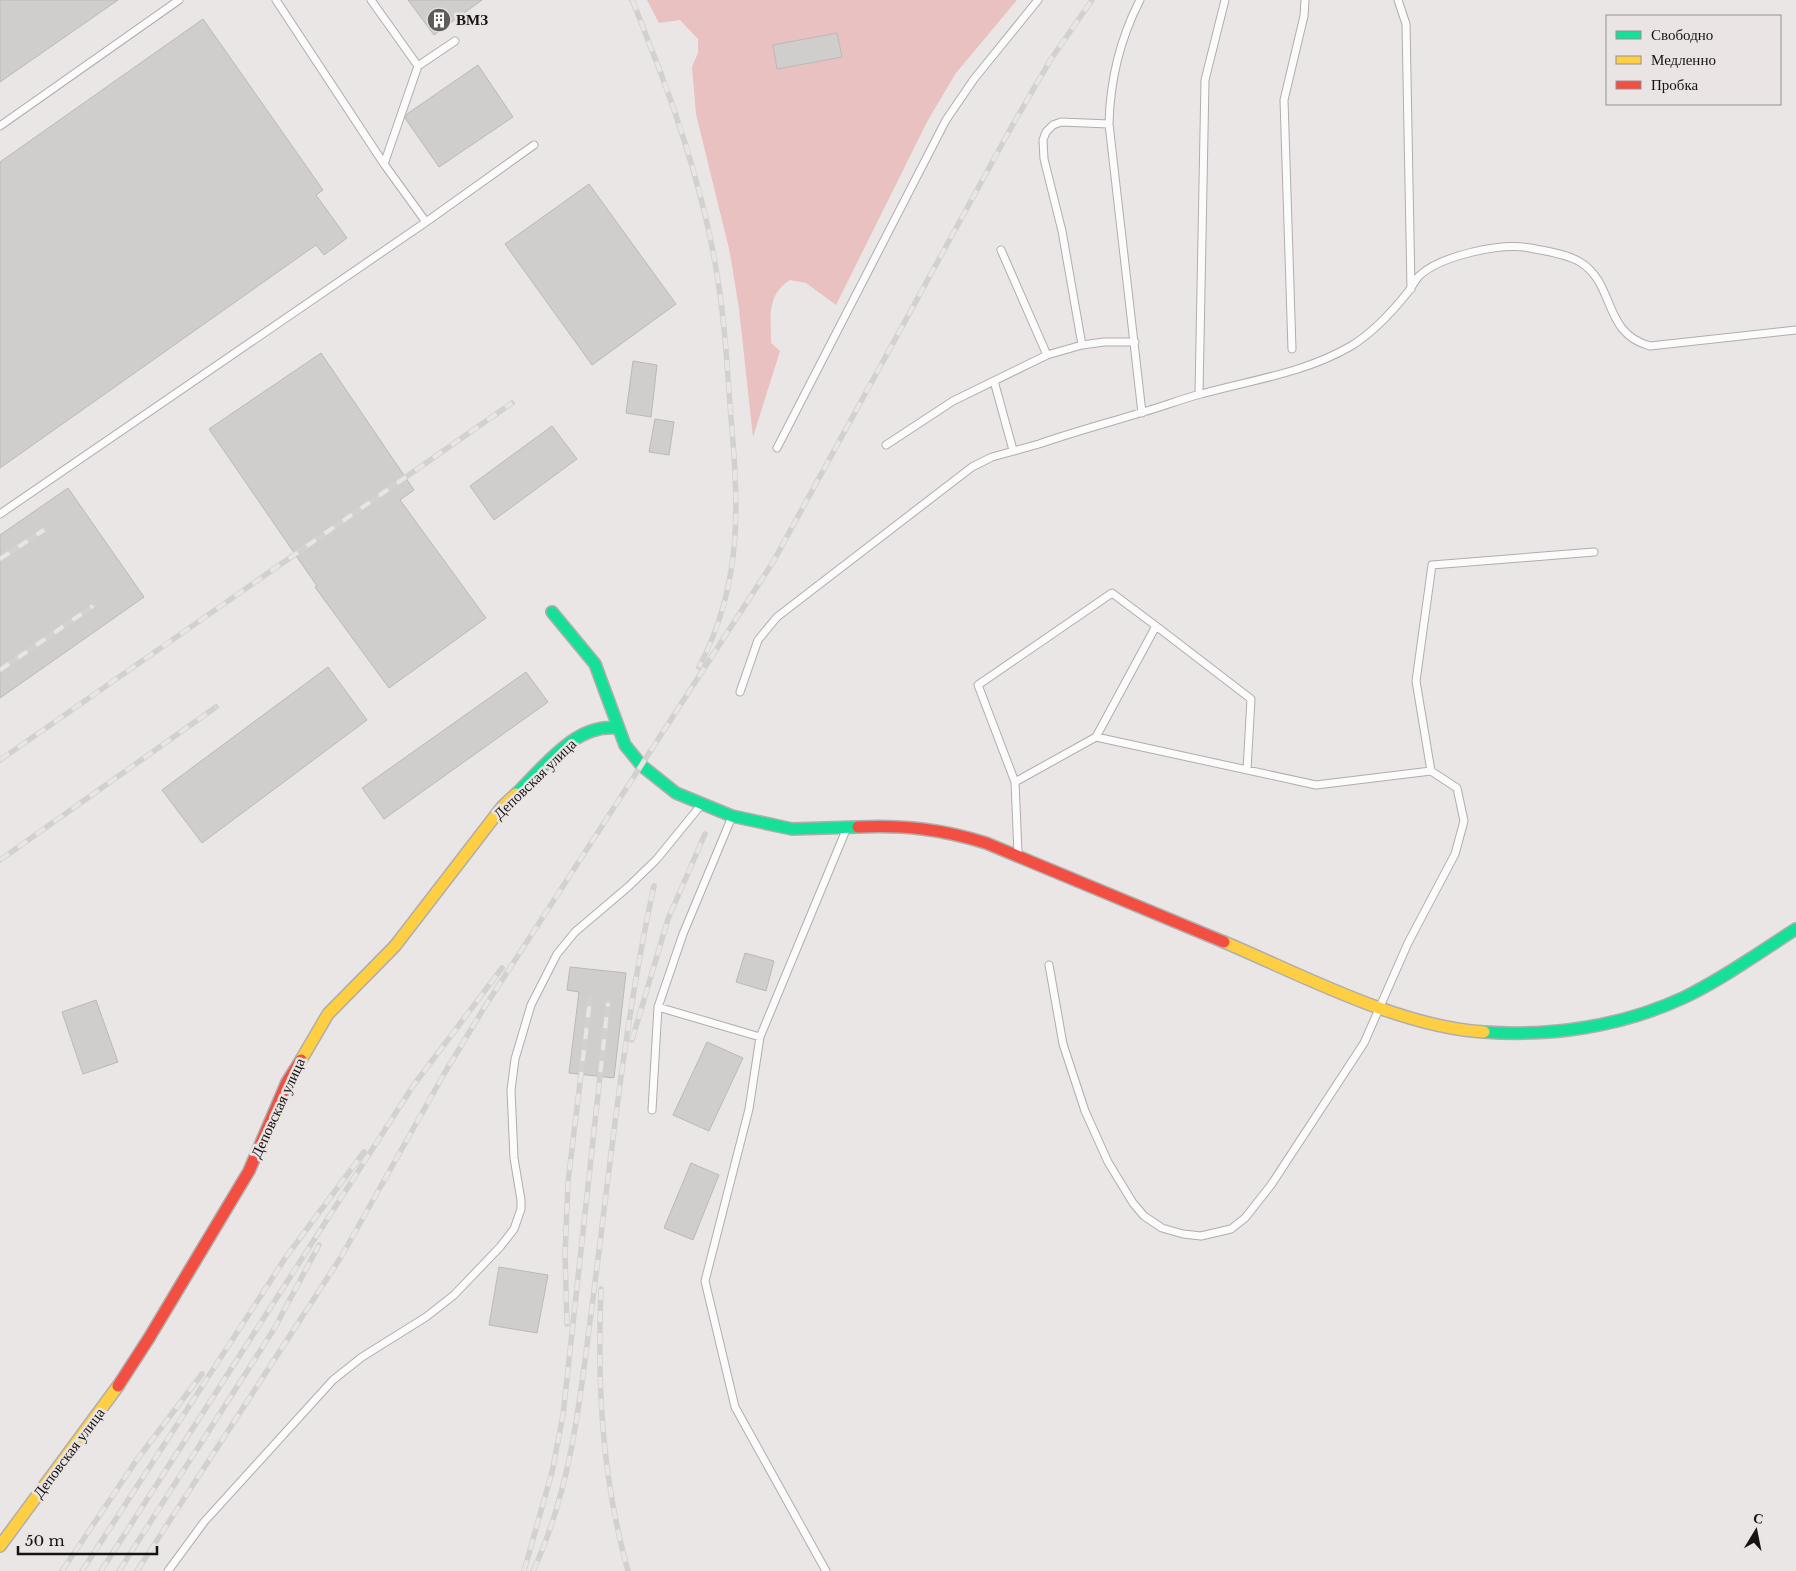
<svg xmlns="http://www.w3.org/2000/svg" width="1796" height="1571" viewBox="0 0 1796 1571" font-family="'Libre Baskerville',serif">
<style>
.grass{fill:#e8c1c0}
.building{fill:#d0cecd;stroke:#bbb9b8}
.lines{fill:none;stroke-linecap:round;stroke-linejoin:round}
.lane-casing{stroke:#b0aead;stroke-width:9}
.fast-casing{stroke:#b0aead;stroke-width:14}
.slow-casing{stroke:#b0aead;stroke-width:14}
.jam-casing{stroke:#b0aead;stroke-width:14}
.lane{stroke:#fcfbfb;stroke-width:7}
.fast{stroke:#16e098;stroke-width:11}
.slow{stroke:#ffcf43;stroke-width:11}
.jam{stroke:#f24e42;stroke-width:11}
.rail-casing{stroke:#d1d1d1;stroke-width:5.5}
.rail{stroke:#eae5e4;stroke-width:4;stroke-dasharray:11;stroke-linecap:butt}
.labels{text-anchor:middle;stroke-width:5;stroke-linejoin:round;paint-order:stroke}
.poi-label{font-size:15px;font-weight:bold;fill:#151313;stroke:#eae5e4;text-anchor:start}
.street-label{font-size:15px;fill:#151313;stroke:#eae5e4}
</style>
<rect width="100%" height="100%" fill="#e9e6e5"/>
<path class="grass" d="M647,0H1017L956,73L928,120L836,305L806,283L790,280C766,295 771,318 771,343L780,351L753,437L739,309L730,253L696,114L692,67L698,53V39L680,20L659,23Z"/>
<path class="building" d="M0,0H118L0,82Z
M408,0H482L434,35Z
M203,19L323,190L316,195L347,238L324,255L316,245L0,468V162Z
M837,33L842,57L777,69L773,45Z
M478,65L513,117L439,167L405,118L407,114Z
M589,184L676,304L592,365L505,244Z
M321,353L414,490L400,500L486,618L389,688L315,587L317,586L209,429Z
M633,361L657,365L651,417L626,413Z
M655,419L674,422L669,455L649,452Z
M552,426L577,459L494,520L470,486Z
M68,488L144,597L0,698V535Z
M328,667L367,720L202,843L162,790Z
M526,672L548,702L384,819L362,788Z
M745,953L774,961L766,991L736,982Z
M570,967L626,973L614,1078L569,1073L579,992L567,990Z
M96,1000L118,1062L83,1074L62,1012Z
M707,1042L743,1058L709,1131L673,1115Z
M691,1163L719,1175L693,1240L664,1228Z
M499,1267L548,1275L537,1333L489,1325Z"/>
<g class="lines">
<g class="lane-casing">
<path id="lane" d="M276,0L384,164L426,222
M371,0L418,66L384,164
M1140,0C1120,39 1110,80 1109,124L1142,413
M1398,0L1406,24L1411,289
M418,66L455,41
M0,126L179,0
M1001,250L1047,355
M1082,345L1062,231L1044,159L1043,140L1046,132L1053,125L1061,122L1109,124
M1292,349L1284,100L1304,16L1305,0
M994,381L1013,450
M1199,394L1205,80L1225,0
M886,445L953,401L1047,355L1082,345L1104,342H1135
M777,448L946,120L974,79L1038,0
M0,514L426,222L534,145
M1156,626L1251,699L1247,770
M740,692L758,640L777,617L972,467L992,457L1039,444C1073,432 1108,423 1143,412C1162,407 1181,399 1201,394C1251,380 1305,373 1351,346C1374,332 1392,312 1408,292C1412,287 1415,280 1419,276C1440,256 1501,242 1530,248C1545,251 1567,254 1580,262C1616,284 1602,333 1650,346L1796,330
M1431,771L1416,681L1432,565L1594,552
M1015,782L978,685L1112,593L1156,626L1096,737
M1018,853L1015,782L1096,737L1316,785L1431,771L1457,788L1464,821L1455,854L1408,943L1364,1043L1271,1185L1245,1218L1231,1229L1201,1236L1183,1234L1162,1228L1144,1216L1133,1203L1108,1162L1085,1111L1063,1044L1049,965
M658,1007L760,1037
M652,1110L658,1007L683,934L731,819
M168,1571L204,1522L333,1380L362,1357L426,1317L454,1295L500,1247L514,1229L521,1209V1200L514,1158L511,1090L515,1059L531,1005L557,954L575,932L628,887L656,860L701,805
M826,1571L735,1407L705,1281L749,1109L760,1037L846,830"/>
</g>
<g class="fast-casing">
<path id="fast" d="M552,612L595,664L625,745L642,766L676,793L732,816L792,829L858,827
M516,794C543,768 575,723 617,728
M1484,1032C1552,1037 1623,1026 1685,997C1724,978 1760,952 1796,929"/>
</g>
<g class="slow-casing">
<path id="slow" d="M1224,942C1302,975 1399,1027 1484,1032
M301,1060L328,1014L395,946L502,807L516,794
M0,1546L118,1386"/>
</g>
<g class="jam-casing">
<path id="jam" d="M858,827C904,825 941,829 986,843L1224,942
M118,1386L149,1338L249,1171L287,1082L301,1060"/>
</g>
<use href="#lane" class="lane"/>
<use href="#fast" class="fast"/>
<use href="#slow" class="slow"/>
<use href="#jam" class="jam"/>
<g class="rail-casing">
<path id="rail" d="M632,0C641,20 648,42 657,63C684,134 707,206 718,281C725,322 727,364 730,405C738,499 745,580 699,667
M0,559L44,530
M0,670L93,606
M0,760L512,403
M0,860L216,707
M632,1040L668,919L705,834
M601,1289C597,1385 602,1478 628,1571
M567,1324L565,1255L568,1182L590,1000
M62,1571L136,1461L202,1374
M82,1571L286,1257L364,1152
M101,1571L413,1086L502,968
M119,1571L274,1329L319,1245
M137,1571L341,1257L444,1074L484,1008L773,562L1012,126L1051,59L1092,0
M524,1571L552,1472L563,1415L608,1003
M533,1571C573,1486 581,1390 593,1298C611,1161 624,1022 654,886"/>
</g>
<use href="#rail" class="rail"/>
</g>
<defs>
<g id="building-disc" transform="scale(1.25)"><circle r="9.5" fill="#5f5d5c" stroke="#eae5e4"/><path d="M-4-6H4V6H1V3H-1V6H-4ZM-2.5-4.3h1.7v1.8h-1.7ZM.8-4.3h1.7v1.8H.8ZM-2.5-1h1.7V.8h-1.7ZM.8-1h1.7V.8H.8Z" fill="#fff"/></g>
</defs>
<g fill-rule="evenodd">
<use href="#building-disc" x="439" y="20"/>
</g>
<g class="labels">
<g class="poi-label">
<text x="456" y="25">ВМЗ</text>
</g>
<g class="street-label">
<text transform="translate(535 779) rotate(-44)" y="5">Деповская улица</text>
<text transform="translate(278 1108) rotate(-65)" y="5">Деповская улица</text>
<text transform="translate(69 1453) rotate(-53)" y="5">Деповская улица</text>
</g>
</g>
<rect x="1606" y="15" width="175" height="90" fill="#eae5e4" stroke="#959190"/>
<rect x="1616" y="31" width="25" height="8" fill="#16e098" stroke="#959190"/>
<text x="1651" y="40" font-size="15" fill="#151313">Свободно</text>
<rect x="1616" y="56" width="25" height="8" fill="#ffcf43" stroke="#959190"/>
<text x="1651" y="65" font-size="15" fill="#151313">Медленно</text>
<rect x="1616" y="81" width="25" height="8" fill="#f24e42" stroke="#959190"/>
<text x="1651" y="90" font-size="15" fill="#151313">Пробка</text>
<g transform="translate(1756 1531) rotate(10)" stroke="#eae5e4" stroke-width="4" paint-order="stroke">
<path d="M0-4L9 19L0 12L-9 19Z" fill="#151313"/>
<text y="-8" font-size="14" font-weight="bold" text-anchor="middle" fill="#151313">С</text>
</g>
<path d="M18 1546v8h139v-8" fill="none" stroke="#151313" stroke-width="2.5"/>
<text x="25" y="1546" font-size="15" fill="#151313" stroke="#eae5e4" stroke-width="4" paint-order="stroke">50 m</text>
</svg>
